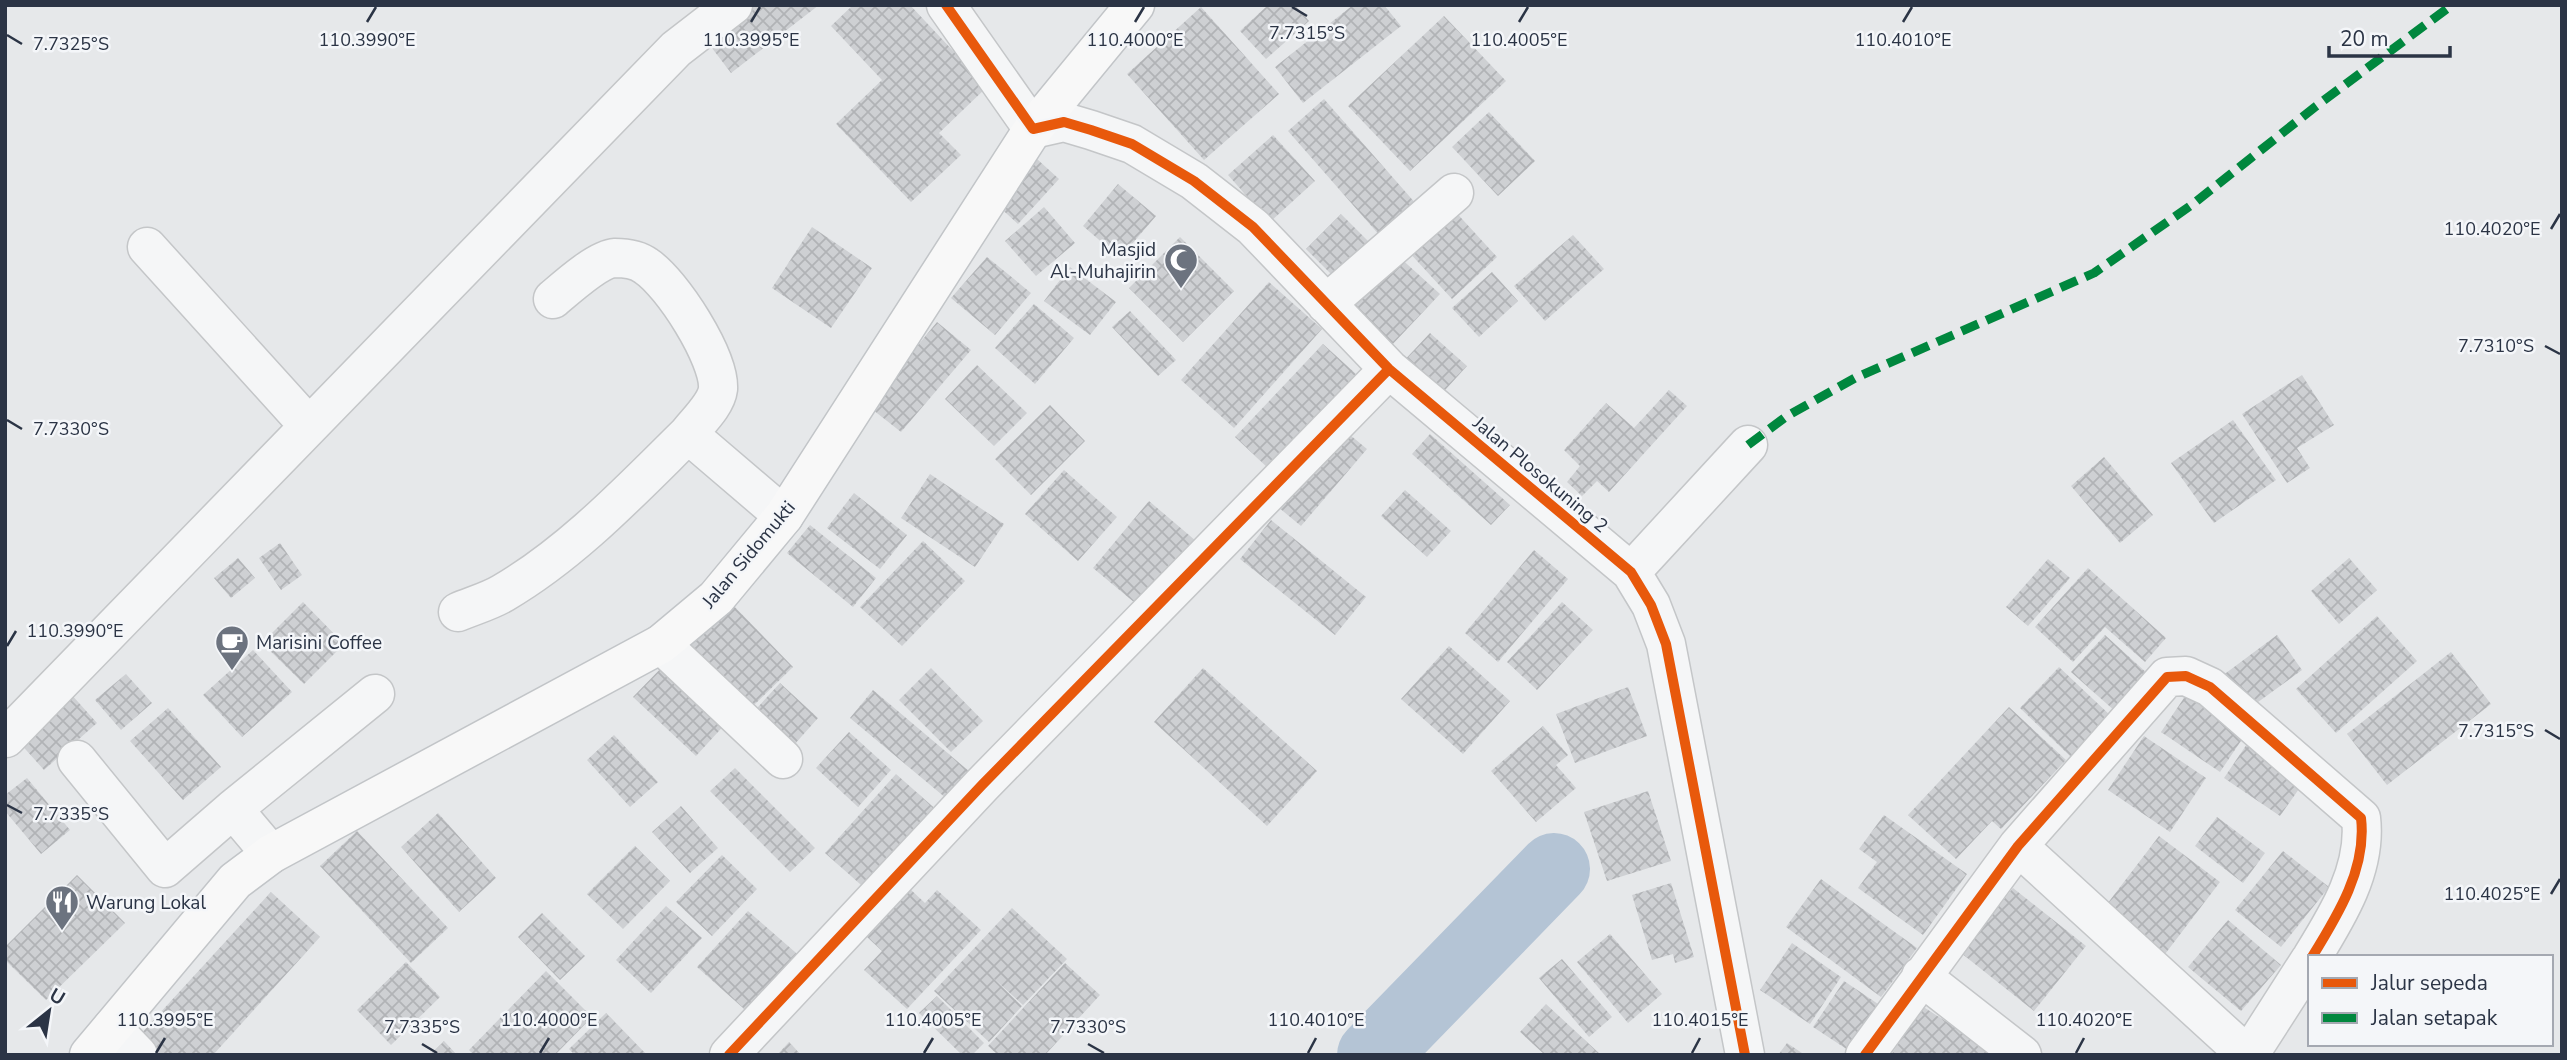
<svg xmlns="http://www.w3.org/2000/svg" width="2567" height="1060" viewBox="0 0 2567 1060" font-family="'Nunito Sans',sans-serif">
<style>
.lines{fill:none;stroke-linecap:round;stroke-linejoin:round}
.river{stroke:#b4c4d5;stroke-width:72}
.building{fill:url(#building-cross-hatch)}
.minor-casing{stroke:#c4c6c8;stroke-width:41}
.major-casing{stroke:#c2c5c8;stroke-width:41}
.minor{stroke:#f5f6f7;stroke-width:38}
.major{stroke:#f8f8f8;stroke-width:38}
.quiet{stroke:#00873e;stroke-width:9;stroke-dasharray:18 9;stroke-linecap:butt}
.cycleway-casing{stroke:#f4f6f9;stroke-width:15}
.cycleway{stroke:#e8590c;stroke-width:10}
.ticks{fill:none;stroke:#2b3445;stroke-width:2.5}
.labels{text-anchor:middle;stroke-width:5;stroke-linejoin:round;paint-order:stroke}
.poi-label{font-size:19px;fill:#2b3445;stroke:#f4f6f9;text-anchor:start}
.street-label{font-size:19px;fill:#2b3445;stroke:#f4f6f9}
.ticks-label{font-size:18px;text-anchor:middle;fill:#2b3445;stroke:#f4f6f9;stroke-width:5;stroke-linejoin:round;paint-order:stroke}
</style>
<defs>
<pattern id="building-cross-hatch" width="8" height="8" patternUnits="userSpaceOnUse" patternTransform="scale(1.75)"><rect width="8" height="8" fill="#ced0d3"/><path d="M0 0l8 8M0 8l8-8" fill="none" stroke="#b1b3b6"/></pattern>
</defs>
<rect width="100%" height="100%" fill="#e6e8ea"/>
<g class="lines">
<path class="river" d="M1373,1055L1554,869"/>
</g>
<path class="building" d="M740,5H819L731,73L702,35Z
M853,5H910L987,87L939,133L961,155L911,202L836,124L882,80L831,26Z
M1268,5H1295L1309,21L1266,59L1240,31Z
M1353,5H1384L1401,26L1303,103L1275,67Z
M1201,7L1279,94L1204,160L1127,74Z
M1444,16L1506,81L1410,171L1348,106Z
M1324,99L1417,205L1381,237L1288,131Z
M1489,112L1535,161L1498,196L1452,147Z
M1273,135L1315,181L1270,222L1228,175Z
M1037,159L1059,179L1018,224L996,204Z
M1118,184L1156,216L1120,258L1083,226Z
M1044,207L1075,243L1036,276L1005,241Z
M1452,208L1497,257L1452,299L1407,250Z
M1341,214L1373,246L1338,281L1306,249Z
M812,227L872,268L831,328L772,288Z
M1573,235L1604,269L1545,321L1514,286Z
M1180,237L1234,291L1183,342L1129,288Z
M1397,255L1440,294L1390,347L1347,308Z
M987,257L1031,293L995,335L951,298Z
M1070,267L1116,302L1090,335L1044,301Z
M1492,272L1518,301L1479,337L1452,308Z
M1269,282L1322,329L1234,428L1181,380Z
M1034,304L1074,338L1035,384L995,348Z
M1130,311L1176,360L1158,376L1112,327Z
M937,322L971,350L901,432L868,406Z
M1430,333L1467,366L1436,400L1399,366Z
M1323,344L1356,374L1268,468L1235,437Z
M977,365L1027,413L994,446L945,399Z
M2302,375L2334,425L2297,448L2310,468L2287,483L2242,414Z
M1669,390L1687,406L1609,492L1597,481L1582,496L1567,482L1580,466L1564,450L1606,403L1634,428Z
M1050,405L1085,441L1031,495L995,459Z
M2233,420L2276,480L2214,523L2171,463Z
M1338,425L1367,449L1301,526L1272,502Z
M1430,434L1510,505L1491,525L1412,454Z
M2104,457L2153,515L2120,543L2071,486Z
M1064,470L1117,517L1078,561L1025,514Z
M930,474L1004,524L975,567L901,518Z
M1405,490L1451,531L1427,557L1381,516Z
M854,493L907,535L880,569L827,528Z
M1149,501L1196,541L1141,608L1093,568Z
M1271,520L1366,597L1335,635L1240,559Z
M810,525L876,578L853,607L787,553Z
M923,541L965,581L902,646L860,607Z
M280,543L302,575L281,590L259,558Z
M1534,550L1568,579L1498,662L1465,633Z
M238,558L255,578L231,598L214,578Z
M2349,558L2377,590L2339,624L2311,591Z
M2048,559L2070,578L2028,626L2006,607Z
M2088,568L2166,638L2145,662L2105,627L2073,662L2035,627Z
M729,601L793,667L750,709L686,642Z
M303,602L344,644L304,684L262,643Z
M1562,602L1593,630L1537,690L1507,662Z
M2377,616L2417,661L2336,733L2296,689Z
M2105,635L2149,675L2116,712L2071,672Z
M2277,635L2302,670L2254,705L2222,676Z
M1449,646L1510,701L1463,754L1401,699Z
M253,650L292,692L242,737L203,695Z
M2451,652L2491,704L2387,785L2347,734Z
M667,662L729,720L696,756L633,697Z
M2059,667L2111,716L2072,758L2020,708Z
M931,668L983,721L951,752L899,700Z
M1203,668L1317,771L1267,826L1154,722Z
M126,674L152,703L121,730L95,700Z
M780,683L818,718L785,755L746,720Z
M1628,687L1647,736L1575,763L1556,714Z
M2190,689L2249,729L2220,772L2161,732Z
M873,690L970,772L947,799L850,718Z
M70,693L97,723L44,770L18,741Z
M2009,707L2066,760L2001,829L1992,821L1956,859L1908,815Z
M168,708L221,767L183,800L130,741Z
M1543,726L1568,755L1556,765L1576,788L1536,822L1491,771Z
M849,732L891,770L858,807L816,768Z
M614,735L658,782L630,807L587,760Z
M2144,736L2206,778L2170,832L2108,790Z
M2251,738L2308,776L2280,816L2224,778Z
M735,768L815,848L790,872L710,791Z
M896,774L940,813L869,892L825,853Z
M27,778L70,830L41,854L5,811V795Z
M1648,791L1671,861L1607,881L1584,812Z
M681,806L718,848L690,873L652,832Z
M438,813L496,878L459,912L401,847Z
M1884,815L1967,874L1923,935L1858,888L1877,862L1859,849Z
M2217,817L2265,853L2243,883L2195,846Z
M357,831L448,928L411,963L320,866Z
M2159,836L2220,882L2162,958L2101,912Z
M635,846L670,881L623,929L587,894Z
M2283,851L2329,887L2281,947L2235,910Z
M722,855L757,889L712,936L676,902Z
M77,875L125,923L46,1000L5,960V947Z
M1821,879L1917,948L1881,997L1786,927Z
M1671,883L1694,957L1675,963L1673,954L1652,960L1632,895Z
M2013,888L2086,946L2034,1011L1961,953Z
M910,889L925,903L937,890L981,930L907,1009L864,970L882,951L866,936Z
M271,892L320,937L213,1055H155L137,1038Z
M666,906L702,938L651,993L616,960Z
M1012,908L1067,959L1023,1005L990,975L1022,1006L989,1042L934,991Z
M748,911L803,959L752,1016L697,967Z
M542,913L585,956L560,980L518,937Z
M2228,920L2281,965L2241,1011L2188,967Z
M1610,934L1662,994L1628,1023L1577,962Z
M1792,943L1841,977L1810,1024L1760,990Z
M1562,959L1612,1017L1589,1037L1539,978Z
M406,962L440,997L391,1045L357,1010Z
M1065,963L1100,995L1045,1055H998L988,1046Z
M546,971L592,1017L555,1055H474L469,1050Z
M1844,981L1881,1006L1851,1052L1813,1027Z
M937,996L984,1043L972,1055H962L919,1013Z
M1546,1004L1601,1055H1545L1520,1032Z
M1922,1006L1998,1055H1891Z
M606,1013L647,1055H575L569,1049Z
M444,1041L457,1055H430Z
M789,1042L801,1055H777Z
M1787,1043L1805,1055H1778Z"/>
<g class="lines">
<g class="minor-casing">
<path id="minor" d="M946,5L1033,129L1064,122L1091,130L1132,144L1194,181L1253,227L1389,369L1631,572L1651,605L1666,644L1745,1055
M147,247L309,426
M553,299C566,288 598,259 615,258C625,258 638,260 646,266C672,283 720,358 718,389C716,405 698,421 688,434
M1326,304L1454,193
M1631,572L1748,445
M458,612C472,606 490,601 503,593C573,552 631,490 688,434L784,516
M661,644L783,759
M6,738L676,49L733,5
M77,760L165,868L233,809
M2018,846L2247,1055
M271,854L233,809L375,694
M1921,976L2022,1055
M112,1028L138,1055
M729,1055L982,785L1389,369
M1865,1055L2018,846L2167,677L2186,676L2210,687L2361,818C2367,868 2338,915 2312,957
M2249,1055L2310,960"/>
</g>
<g class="major-casing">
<path id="major" d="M89,1055L235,881L271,854L661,644L716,598L784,516L1033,129L1135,5"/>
</g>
<use href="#minor" class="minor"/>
<use href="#major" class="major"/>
<path class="quiet" d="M1748,445L1787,416L1855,378L2094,273L2193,204L2315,107L2452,5"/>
<g class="cycleway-casing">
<path id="cycleway" d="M946,5L1033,129L1064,122L1091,130L1132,144L1194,181L1253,227L1389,369L1631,572L1651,605L1666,644L1745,1055
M729,1055L982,785L1389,369
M1865,1055L2018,846L2167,677L2186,676L2210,687L2361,818C2367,868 2338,915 2312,957"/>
</g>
<use href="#cycleway" class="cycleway"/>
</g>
<path class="ticks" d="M1292,7L1307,16M367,22L376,7M751,22L760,7M1135,22L1144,7M1519,22L1528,7M1903,22L1912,7M7,35L22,44M2551,229L2560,214M2545,346L2560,354M7,420L22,429M7,646L16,631M2545,730L2560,739M7,805L22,813M2551,894L2560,879M422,1044L437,1053M1088,1044L1104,1053M156,1053L165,1038M540,1053L549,1038M924,1053L933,1038M1308,1053L1316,1038M1692,1053L1700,1038M2076,1053L2084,1038"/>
<defs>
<g id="mosque-pin" transform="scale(1.75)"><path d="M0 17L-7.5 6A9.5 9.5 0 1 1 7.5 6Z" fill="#6c737f" stroke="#f4f6f9"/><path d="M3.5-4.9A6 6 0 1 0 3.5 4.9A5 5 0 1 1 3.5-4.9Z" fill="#fff"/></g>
<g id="cafe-pin" transform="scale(1.75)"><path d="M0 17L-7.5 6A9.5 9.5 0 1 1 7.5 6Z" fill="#6c737f" stroke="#f4f6f9"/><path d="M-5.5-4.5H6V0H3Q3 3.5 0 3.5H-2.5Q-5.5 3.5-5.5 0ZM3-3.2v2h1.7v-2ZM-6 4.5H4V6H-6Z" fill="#fff"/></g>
<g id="restaurant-pin" transform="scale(1.75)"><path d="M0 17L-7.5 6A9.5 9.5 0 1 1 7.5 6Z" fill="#6c737f" stroke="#f4f6f9"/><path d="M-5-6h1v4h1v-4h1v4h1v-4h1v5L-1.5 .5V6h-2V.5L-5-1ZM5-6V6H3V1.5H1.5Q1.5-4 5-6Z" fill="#fff"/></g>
</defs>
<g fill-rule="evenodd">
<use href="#mosque-pin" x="1181" y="260"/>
<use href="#cafe-pin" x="232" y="642"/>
<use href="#restaurant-pin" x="62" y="902"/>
</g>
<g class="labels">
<g class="poi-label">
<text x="1156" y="256" text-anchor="end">Masjid<tspan x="1156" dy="22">Al-Muhajirin</tspan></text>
<text x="256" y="649">Marisini Coffee</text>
<text x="86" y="909">Warung Lokal</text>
</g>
<g class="street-label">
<text transform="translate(1541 474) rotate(40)" y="7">Jalan Plosokuning 2</text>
<text transform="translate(748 554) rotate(-50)" y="7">Jalan Sidomukti</text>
</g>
</g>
<g class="ticks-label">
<text x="1307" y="39">7.7315°S</text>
<text x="367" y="46">110.3990°E</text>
<text x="751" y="46">110.3995°E</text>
<text x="1135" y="46">110.4000°E</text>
<text x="1519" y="46">110.4005°E</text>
<text x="1903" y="46">110.4010°E</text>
<text x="71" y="50">7.7325°S</text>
<text x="2492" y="235">110.4020°E</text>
<text x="2496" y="352">7.7310°S</text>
<text x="71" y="435">7.7330°S</text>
<text x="75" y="637">110.3990°E</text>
<text x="2496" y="737">7.7315°S</text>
<text x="71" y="820">7.7335°S</text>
<text x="2492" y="900">110.4025°E</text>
<text x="165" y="1026">110.3995°E</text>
<text x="549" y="1026">110.4000°E</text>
<text x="933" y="1026">110.4005°E</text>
<text x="1316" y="1026">110.4010°E</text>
<text x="1700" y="1026">110.4015°E</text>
<text x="2084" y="1026">110.4020°E</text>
<text x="422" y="1033">7.7335°S</text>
<text x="1088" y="1033">7.7330°S</text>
</g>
<rect width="2567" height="1060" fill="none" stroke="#2b3445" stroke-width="14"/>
<rect x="2308" y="955" width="245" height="91" fill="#f4f6f9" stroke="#a4a8b1" stroke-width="2"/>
<rect x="2322" y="978" width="35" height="10" fill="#e8590c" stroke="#a4a8b1" stroke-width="2"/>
<text x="2371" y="990" font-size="21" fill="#2b3445">Jalur sepeda</text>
<rect x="2322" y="1013" width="35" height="10" fill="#00873e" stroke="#a4a8b1" stroke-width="2"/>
<text x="2371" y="1025" font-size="21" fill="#2b3445">Jalan setapak</text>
<g transform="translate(49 1011) rotate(30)" stroke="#f4f6f9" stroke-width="5" paint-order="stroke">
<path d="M0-5L12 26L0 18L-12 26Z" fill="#2b3445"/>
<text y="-10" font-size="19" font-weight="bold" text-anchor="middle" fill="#2b3445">U</text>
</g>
<path d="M2329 46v10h121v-10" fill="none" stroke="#2b3445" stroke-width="3.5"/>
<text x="2340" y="46" font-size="21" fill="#2b3445" stroke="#f4f6f9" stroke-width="5" paint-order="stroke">20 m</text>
</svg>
